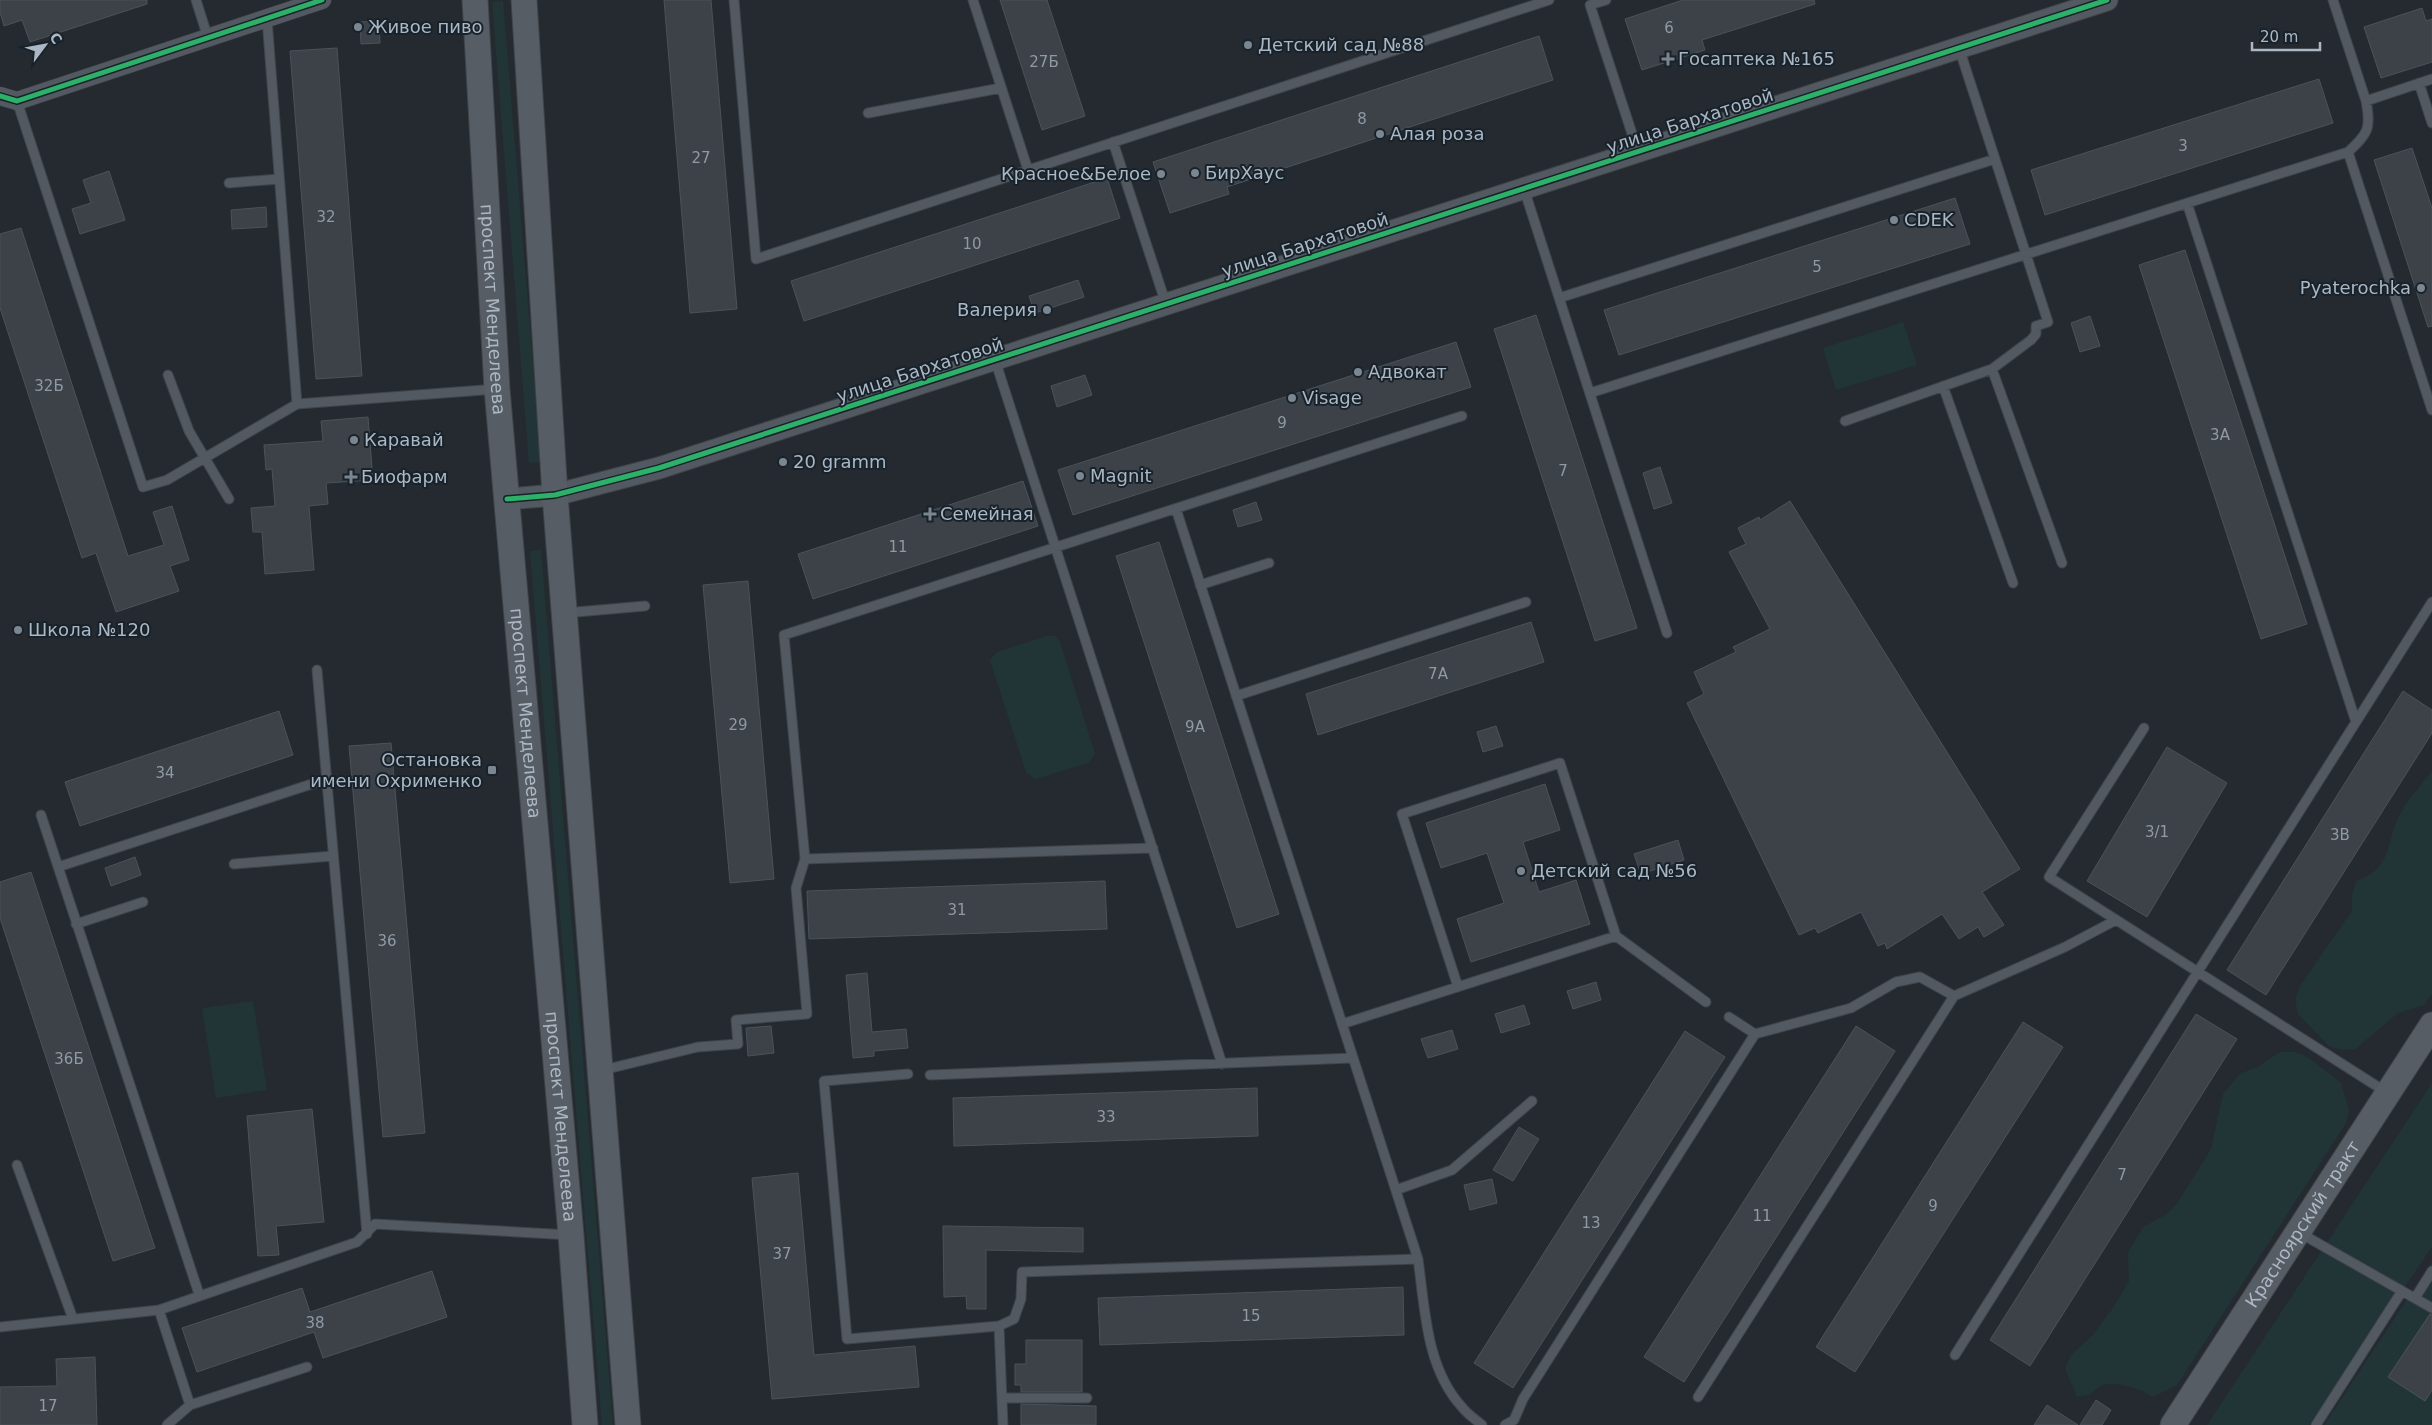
<svg xmlns="http://www.w3.org/2000/svg" width="2432" height="1425" viewBox="0 0 2432 1425" font-family="'DejaVu Sans',sans-serif">
<style>
.green{fill:#213536}
.building{fill:#3c4247;stroke:#4b5259}
.lines{fill:none;stroke-linecap:round;stroke-linejoin:round}
.service-casing{stroke:#404449;stroke-width:11}
.minor-casing{stroke:#404449;stroke-width:19}
.tertiary-casing{stroke:#404449;stroke-width:23}
.secondary-casing{stroke:#404449;stroke-width:27}
.service{stroke:#535960;stroke-width:9}
.minor{stroke:#535960;stroke-width:18}
.tertiary{stroke:#535960;stroke-width:21}
.secondary{stroke:#575d64;stroke-width:25}
.cycleway-casing{stroke:#18222b;stroke-width:8}
.cycleway{stroke:#2db169;stroke-width:5}
.poi-dot{fill:#7c8690;stroke:#18222b;stroke-width:2}
.labels{text-anchor:middle;stroke-width:4;stroke-linejoin:round;paint-order:stroke}
.number-label{font-size:15px;fill:#8f9aa5}
.poi-label{font-size:18px;fill:#abb7c4;stroke:#18222b;text-anchor:start}
.street-label{font-size:18px;fill:#abb7c4;stroke:#18222b}
</style>
<rect width="100%" height="100%" fill="#242a30"/>
<path class="green" d="M503,1L541,462L529,463L492,2Z
M1903,322L1917,365L1836,390L1823,348Z
M541,550L613,1425H602L530,551Z
M1047,636H1055L1060,642L1095,754L1088,763L1035,779L1026,772L990,660L997,652Z
M2432,771V993L2424,1005L2398,1013L2355,1049L2342,1050L2329,1046L2298,1014L2295,999L2300,986L2352,911V895L2356,881C2396,868 2384,839 2402,811C2410,797 2422,784 2432,771Z
M253,1001L267,1090L216,1098L202,1008Z
M2280,1052H2295L2309,1058L2341,1083L2349,1110L2346,1123L2177,1385L2153,1397C2142,1389 2114,1380 2101,1386C2088,1392 2096,1396 2077,1396L2065,1369L2071,1355L2093,1335L2113,1308L2129,1281L2128,1253L2143,1227L2167,1214L2178,1202L2211,1149L2223,1094L2241,1073L2256,1068Z
M2432,1083V1247L2309,1425H2207Z
M2432,1262V1425H2324Z"/>
<path class="building" d="M0,0H147V4L30,42L22,20L4,26L0,12Z
M664,0H711L737,309L690,313Z
M1000,0H1047L1085,116L1042,130Z
M1683,0H1814L1815,4L1702,40L1705,50L1642,70L1625,19Z
M2422,8L2426,21L2432,19V62L2381,78L2364,27Z
M379,21L380,43L361,44L360,22Z
M1539,36L1553,80L1227,187L1229,194L1170,213L1153,162Z
M337,48L362,376L316,379L290,51Z
M2319,79L2333,123L2045,215L2031,170Z
M2412,148L2432,208V326L2428,327L2374,160Z
M109,171L125,220L80,234L72,209L91,203L83,180Z
M1107,178L1120,218L804,321L791,281Z
M1955,198L1970,244L1619,355L1604,310Z
M266,207L267,227L232,229L231,210Z
M21,228L128,556L164,545L153,512L172,506L189,560L170,566L179,591L116,612L96,553L82,558L0,308V234Z
M2185,250L2307,624L2261,639L2139,265Z
M1078,280L1084,297L1035,313L1029,296Z
M1536,315L1637,628L1595,641L1494,329Z
M2090,316L2100,346L2080,352L2071,323Z
M1456,342L1471,387L1073,515L1058,470Z
M1085,375L1092,395L1057,407L1051,386Z
M368,417L373,480L326,483L328,504L309,506L314,570L265,574L262,532H253L251,508L275,506L272,469L266,470L264,445L323,441L321,421Z
M1660,467L1672,503L1654,509L1643,473Z
M1023,481L1038,526L813,599L798,554Z
M1790,501L2020,869L1982,892L2004,925L1984,937L1978,927L1959,939L1942,914L1887,949L1885,943L1878,946L1861,912L1818,933L1815,928L1799,935L1687,703L1704,694L1694,672L1736,652L1733,647L1770,629L1729,552L1746,544L1738,528L1759,517L1760,520Z
M1256,502L1262,520L1238,527L1233,510Z
M1159,542L1279,914L1237,928L1116,556Z
M748,581L774,879L730,883L703,585Z
M1531,622L1544,662L1318,735L1306,694Z
M2403,691L2432,710V733L2266,995L2227,970Z
M279,711L293,755L80,826L65,782Z
M1496,726L1503,746L1483,752L1477,732Z
M391,743L425,1133L383,1137L349,746Z
M2167,747L2227,783L2147,917L2087,881Z
M1545,784L1560,830L1523,842L1539,892L1576,880L1590,924L1471,962L1457,919L1504,903L1487,853L1441,868L1426,823Z
M1678,840L1684,860L1641,874L1634,854Z
M135,857L141,875L111,886L105,868Z
M31,872L155,1248L113,1261L0,918V882Z
M1105,881L1107,929L809,939L807,891Z
M867,973L872,1032L906,1029L908,1048L874,1051V1056L853,1058L846,975Z
M1596,982L1601,1000L1573,1009L1567,991Z
M1524,1005L1530,1024L1501,1033L1495,1014Z
M2196,1014L2237,1039L2030,1366L1990,1340Z
M2023,1022L2063,1047L1855,1372L1816,1347Z
M771,1026L774,1053L748,1056L746,1028Z
M1856,1026L1895,1051L1684,1382L1644,1357Z
M1452,1030L1458,1049L1428,1058L1421,1039Z
M1685,1031L1725,1057L1513,1388L1474,1363Z
M1257,1088L1258,1136L954,1146L953,1098Z
M312,1109L324,1222L276,1226L279,1255L258,1256L247,1116Z
M1519,1127L1539,1139L1513,1181L1493,1170Z
M798,1173L814,1355L915,1346L919,1387L772,1399L752,1178Z
M1492,1179L1497,1203L1470,1210L1464,1185Z
M943,1226L1083,1228V1252L986,1250V1309H967L966,1296L944,1297Z
M432,1271L447,1317L323,1358L314,1332L197,1372L182,1328L302,1288L310,1312Z
M1403,1287L1404,1335L1100,1345L1098,1298Z
M2430,1314H2432V1390L2425,1401L2388,1377Z
M1026,1340H1082V1392H1021V1385H1015V1364H1026Z
M95,1357L97,1425H0V1387L57,1386L56,1359Z
M2096,1400L2111,1410L2102,1425H2080Z
M1021,1404L1096,1406V1425H1021Z
M2047,1405L2078,1425H2034Z"/>
<g class="lines">
<g class="service-casing">
<path id="service" d="M196,0L208,38
M734,0L756,259L1549,0
M973,0L1028,170
M1606,0L1590,5L1638,152
M2333,0L2366,101L2432,79
M267,19L297,404
M2419,83L2432,123
M17,101L143,487L167,480L297,404L497,389
M868,113L1001,88
M1113,142L1166,304
M2348,152L2432,410
M229,183L279,179
M1524,189L1667,633
M2187,203L2356,722
M1559,298L1995,159
M995,360L1222,1064
M1992,369L2062,563
M168,375L189,431L229,499
M1943,386L2013,583
M1590,393L2348,152C2369,133 2371,128 2366,101
M1845,421L1992,369L2031,340L2036,334V326L2048,322L1959,48
M1176,509L1418,1259C1425,1309 1426,1368 1462,1407C1467,1414 1475,1419 1482,1425
M1200,585L1269,563
M565,613L645,606
M317,670L367,1234
M1236,696L1526,602
M2144,728L2049,877L2386,1092
M41,815L199,1294
M805,859L1153,848
M234,864L333,856
M58,867L327,779
M76,924L143,902
M1458,987L1402,814L1560,763L1616,936L1706,1002
M1729,1017L1755,1034
M1342,1024L1616,936
M603,1070L698,1047L738,1044L736,1020L807,1014L796,888L805,859L784,635L1462,416
M908,1074L824,1081L847,1339L999,1326L1014,1319L1021,1299L1022,1272L1418,1259
M930,1075L1353,1058
M17,1165L73,1319
M1396,1190L1452,1170L1532,1101
M2300,1233L2432,1308
M2415,1298L2432,1271
M159,1310L190,1405L167,1425
M999,1326L1003,1425
M0,1327L159,1310L357,1242L375,1224L570,1235
M1955,1355L2432,602
M1698,1397L1954,996
M1002,1398H1087
M190,1405L307,1367
M1505,1425L1514,1420L1523,1399L1755,1034L1851,1008L1896,982L1920,977L1954,996L2065,947L2116,920
M2316,1425L2402,1291"/>
</g>
<g class="minor-casing">
<path id="minor" d="M0,96L17,101L322,0"/>
</g>
<g class="tertiary-casing">
<path id="tertiary" d="M507,499L555,495L659,468L2107,0"/>
</g>
<g class="secondary-casing">
<g id="secondary">
<path id="s1" d="M475,0L497,389L571,1235L585,1425"/>
<path d="M524,0L555,495L628,1425"/>
<path id="s2" d="M2173,1425L2432,1025"/>
</g>
</g>
<use href="#service" class="service"/>
<use href="#minor" class="minor"/>
<use href="#tertiary" class="tertiary"/>
<use href="#secondary" class="secondary"/>
<g class="cycleway-casing">
<path id="cycleway" d="M0,96L17,101L322,0
M507,499L555,495L659,468L2107,0"/>
</g>
<use href="#cycleway" class="cycleway"/>
</g>
<g class="poi-dot">
<circle cx="358" cy="27" r="5"/>
<circle cx="1248" cy="45" r="5"/>
<path d="M1665.5 51.5h5v5h5v5h-5v5h-5v-5h-5v-5h5z"/>
<circle cx="1380" cy="134" r="5"/>
<circle cx="1195" cy="173" r="5"/>
<circle cx="1161" cy="174" r="5"/>
<circle cx="1894" cy="220" r="5"/>
<circle cx="2421" cy="288" r="5"/>
<circle cx="1047" cy="310" r="5"/>
<circle cx="1358" cy="372" r="5"/>
<circle cx="1292" cy="398" r="5"/>
<circle cx="354" cy="440" r="5"/>
<circle cx="783" cy="462" r="5"/>
<circle cx="1080" cy="476" r="5"/>
<path d="M348.5 469.5h5v5h5v5h-5v5h-5v-5h-5v-5h5z"/>
<path d="M927.5 506.5h5v5h5v5h-5v5h-5v-5h-5v-5h5z"/>
<circle cx="18" cy="630" r="5"/>
<rect x="487" y="765" width="10" height="10" rx="2.5"/>
<circle cx="1521" cy="871" r="5"/>
</g>
<g class="labels">
<g class="number-label">
<text x="1669" y="33">6</text>
<text x="1044" y="67">27Б</text>
<text x="1362" y="124">8</text>
<text x="2183" y="151">3</text>
<text x="701" y="163">27</text>
<text x="326" y="222">32</text>
<text x="972" y="249">10</text>
<text x="1817" y="272">5</text>
<text x="49" y="391">32Б</text>
<text x="1282" y="428">9</text>
<text x="2220" y="440">3А</text>
<text x="1563" y="476">7</text>
<text x="898" y="552">11</text>
<text x="1438" y="679">7А</text>
<text x="738" y="730">29</text>
<text x="1195" y="732">9А</text>
<text x="165" y="778">34</text>
<text x="2157" y="837">3/1</text>
<text x="2340" y="840">3В</text>
<text x="957" y="915">31</text>
<text x="387" y="946">36</text>
<text x="69" y="1064">36Б</text>
<text x="1106" y="1122">33</text>
<text x="2122" y="1180">7</text>
<text x="1933" y="1211">9</text>
<text x="1762" y="1221">11</text>
<text x="1591" y="1228">13</text>
<text x="782" y="1259">37</text>
<text x="1251" y="1321">15</text>
<text x="315" y="1328">38</text>
<text x="48" y="1411">17</text>
</g>
<g class="poi-label">
<text x="368" y="33">Живое пиво</text>
<text x="1258" y="51">Детский сад №88</text>
<text x="1678" y="65">Госаптека №165</text>
<text x="1390" y="140">Алая роза</text>
<text x="1205" y="179">БирХаус</text>
<text x="1151" y="180" text-anchor="end">Красное&amp;Белое</text>
<text x="1904" y="226">CDEK</text>
<text x="2411" y="294" text-anchor="end">Pyaterochka</text>
<text x="1037" y="316" text-anchor="end">Валерия</text>
<text x="1368" y="378">Адвокат</text>
<text x="1302" y="404">Visage</text>
<text x="364" y="446">Каравай</text>
<text x="793" y="468">20 gramm</text>
<text x="1090" y="482">Magnit</text>
<text x="361" y="483">Биофарм</text>
<text x="940" y="520">Семейная</text>
<text x="28" y="636">Школа №120</text>
<text x="482" y="766" text-anchor="end">Остановка<tspan x="482" dy="21">имени Охрименко</tspan></text>
<text x="1531" y="877">Детский сад №56</text>
</g>
<g class="street-label">
<text transform="translate(1690 121) rotate(-18)" y="6">улица Бархатовой</text>
<text transform="translate(1305 245) rotate(-18)" y="6">улица Бархатовой</text>
<text dy="6" stroke="none"><textPath href="#s1" startOffset="310">проспект Менделеева</textPath></text>
<text transform="translate(920 370) rotate(-18)" y="6">улица Бархатовой</text>
<text dy="6" stroke="none"><textPath href="#s1" startOffset="715">проспект Менделеева</textPath></text>
<text dy="6" stroke="none"><textPath href="#s1" startOffset="1120">проспект Менделеева</textPath></text>
<text dy="6" stroke="none"><textPath href="#s2" startOffset="239">Красноярский тракт</textPath></text>
</g>
</g>
<g transform="translate(45 45) rotate(58)" stroke="#18222b" stroke-width="4" paint-order="stroke">
<path d="M0-4L9 19L0 12L-9 19Z" fill="#abb7c4"/>
<text y="-8" font-size="14" font-weight="bold" text-anchor="middle" fill="#abb7c4">С</text>
</g>
<path d="M2252 42v8h68v-8" fill="none" stroke="#abb7c4" stroke-width="2.5"/>
<text x="2260" y="42" font-size="15" fill="#abb7c4" stroke="#18222b" stroke-width="4" paint-order="stroke">20 m</text>
</svg>
